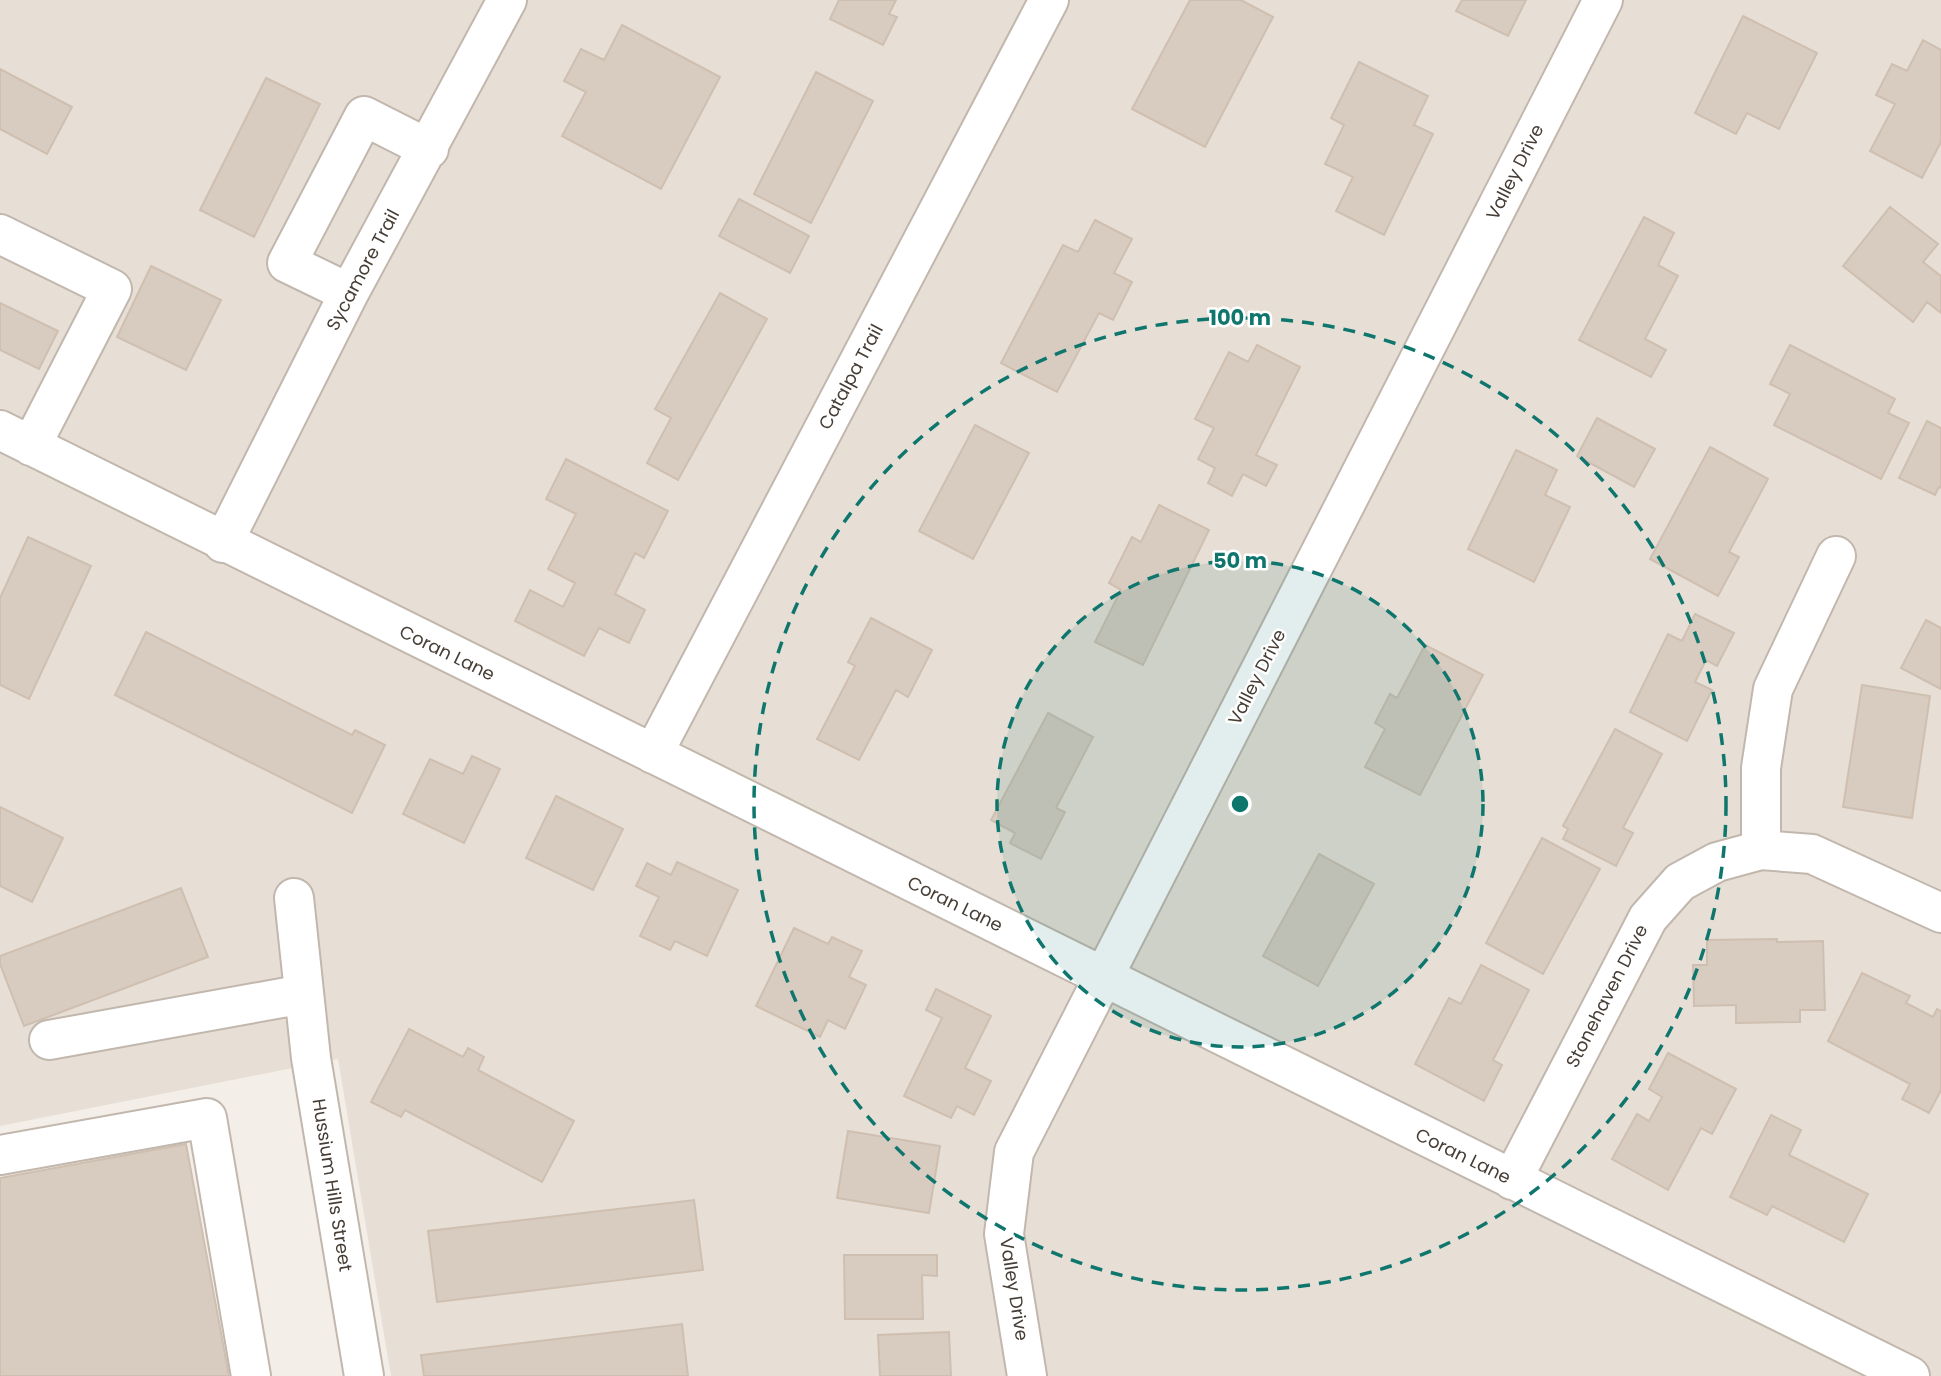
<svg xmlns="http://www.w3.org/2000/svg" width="1941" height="1376" viewBox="0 0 1941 1376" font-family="Poppins,sans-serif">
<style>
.residential{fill:#e7dfd5}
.building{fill:#d8cbc0;stroke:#cfbfb0;stroke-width:2}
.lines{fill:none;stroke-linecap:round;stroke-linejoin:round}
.minor-casing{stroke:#c2b7ad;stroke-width:42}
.minor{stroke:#fff;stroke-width:38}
.ring{fill:none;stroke:#0f766e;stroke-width:3.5;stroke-dasharray:12 9}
.labels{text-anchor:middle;stroke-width:5;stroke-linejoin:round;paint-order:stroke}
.street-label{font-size:18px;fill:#463e36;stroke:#fff}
.centre{fill:#0f766e;stroke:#fff;stroke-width:3.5}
.ring-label{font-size:21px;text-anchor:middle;font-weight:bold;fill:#0f766e;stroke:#fff;stroke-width:5;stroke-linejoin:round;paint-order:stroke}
</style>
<rect width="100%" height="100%" fill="#f3eee7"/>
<path class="residential" d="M0,0H1941V1376H391L338,1059L0,1126Z"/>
<path class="building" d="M839,0H896L889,14L897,17L883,45L830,19Z
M1190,0H1241L1273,17L1205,147L1132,109Z
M1462,0H1526L1508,36L1456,11Z
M1743,16L1817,53L1779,129L1747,113L1736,134L1695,113Z
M622,25L720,77L661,189L562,136L586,92L564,81L581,49L604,60Z
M1923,40L1941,50V142L1922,178L1870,151L1895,104L1876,95L1892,64L1907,71Z
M1359,62L1428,96L1414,125L1433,134L1384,235L1336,211L1353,177L1325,164L1344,125L1331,118Z
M0,69L72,107L47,154L0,129Z
M816,72L873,101L811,223L754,194Z
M266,78L320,104L254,237L200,210Z
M739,199L809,236L790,273L719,236Z
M1890,207L1938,244L1923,262L1941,276V313L1927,302L1913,322L1843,266Z
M1644,217L1674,233L1658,265L1678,276L1645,339L1666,350L1651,377L1579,340Z
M1095,220L1132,239L1114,273L1132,282L1113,320L1099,313L1057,392L1001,363L1063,245L1078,252Z
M151,266L221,300L186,370L117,337Z
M720,293L767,319L678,480L647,463L671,418L655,409Z
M0,303L58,331L39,369L0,350Z
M1257,345L1300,367L1256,455L1277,465L1266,486L1243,474L1232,496L1208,483L1215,468L1198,459L1214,428L1195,419L1229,352L1248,362Z
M1790,345L1895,399L1888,413L1909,423L1881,479L1774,425L1790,394L1770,384Z
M1597,418L1655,449L1634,487L1577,456Z
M1927,421L1941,428V488L1939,487L1935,495L1899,478Z
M975,425L1029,453L973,559L919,531Z
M1710,447L1768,479L1729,552L1739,557L1718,596L1650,559Z
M1516,450L1557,470L1545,495L1570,507L1534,582L1468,549Z
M566,459L668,511L644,558L635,553L615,594L645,610L629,643L599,628L584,656L515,621L530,590L563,607L575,583L548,569L576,514L546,499Z
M1159,505L1209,530L1143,665L1095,642L1121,590L1109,583L1132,537L1141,542Z
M28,537L91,566L29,699L0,685V598Z
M1695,614L1734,633L1717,666L1706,660L1695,682L1712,690L1687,741L1630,712L1668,634L1682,641Z
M871,618L932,650L908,697L896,690L859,760L817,739L855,666L848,662Z
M1926,620L1941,628V689L1901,668Z
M146,632L352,735L355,730L385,745L352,813L115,695Z
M1425,645L1483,675L1420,795L1365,767L1385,729L1375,723L1390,694L1397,698Z
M1862,685L1930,696L1912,818L1843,807Z
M1048,713L1093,737L1056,808L1065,812L1041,859L1010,843L1015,833L991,820Z
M1615,729L1662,754L1623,828L1633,833L1616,866L1563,839L1568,829L1563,826Z
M472,756L500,769L464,843L403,814L430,759L463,774Z
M556,796L623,829L593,890L526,858Z
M0,807L63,838L32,902L0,886Z
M1542,838L1600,869L1543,974L1486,943Z
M1319,854L1374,884L1318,986L1263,956Z
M677,862L738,890L707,956L675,941L670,950L640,936L659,897L636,886L647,863L671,875Z
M181,888L208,957L24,1026L0,964V956Z
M794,928L828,944L832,937L862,951L849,977L866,985L845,1029L828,1020L820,1037L756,1006Z
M1777,939V942L1823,941L1825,1010H1800V1022L1736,1023V1005L1694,1006L1693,965H1707V940Z
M1481,965L1529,990L1493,1060L1502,1065L1484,1101L1415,1064L1449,998L1461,1004Z
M1862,973L1910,996L1906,1003L1933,1017L1937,1009L1941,1011V1090L1929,1113L1902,1099L1910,1084L1828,1041Z
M936,989L991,1016L965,1068L991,1081L974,1115L957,1106L951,1118L904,1096L942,1018L926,1010Z
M409,1029L463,1057L468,1048L484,1057L478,1070L574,1121L542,1182L405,1110L401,1117L371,1102Z
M1668,1053L1736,1089L1712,1134L1701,1128L1668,1190L1612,1159L1637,1114L1649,1121L1662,1097L1649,1089Z
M1771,1115L1801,1130L1789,1155L1868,1194L1844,1242L1772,1206L1767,1215L1730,1197Z
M848,1131L940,1146L929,1213L837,1198Z
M186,1144L229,1376H0V1178Z
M694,1200L703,1270L437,1302L428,1231Z
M844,1255H937V1276L922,1275L923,1319H845Z
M682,1324L688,1376H424L421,1355Z
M949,1332L951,1376H880L878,1335Z"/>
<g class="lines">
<g class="minor-casing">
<path id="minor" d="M0,234L112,289L31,446
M349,293L287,263L364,116L429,149
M0,430L1910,1376
M223,543L349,293L507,0
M653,754L1049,0
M1761,850V768L1773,689L1836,556
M294,898L311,1058L364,1376
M49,1040L304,994
M0,1155L207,1118L251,1376
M1512,1180L1648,918L1680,882L1717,862L1761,850L1812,854L1941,913
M1027,1376L1004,1234L1014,1152L1603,0"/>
</g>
<use href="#minor" class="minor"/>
</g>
<circle cx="1240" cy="804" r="243" fill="#0f766e" fill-opacity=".12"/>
<g class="ring">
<circle cx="1240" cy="804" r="243"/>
<circle cx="1240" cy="804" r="486"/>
</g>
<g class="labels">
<g class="street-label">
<text transform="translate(1515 172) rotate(-63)" y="6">Valley Drive</text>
<text transform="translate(363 270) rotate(-62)" y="6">Sycamore Trail</text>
<text transform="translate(851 377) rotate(-62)" y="6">Catalpa Trail</text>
<text transform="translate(447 653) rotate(26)" y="6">Coran Lane</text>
<text transform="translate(1257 677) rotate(-63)" y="6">Valley Drive</text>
<text transform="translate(955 904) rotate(26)" y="6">Coran Lane</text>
<text transform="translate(1607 996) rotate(-63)" y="6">Stonehaven Drive</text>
<text transform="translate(1463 1156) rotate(26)" y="6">Coran Lane</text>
<text transform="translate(332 1185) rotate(81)" y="6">Hussium Hills Street</text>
<text transform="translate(1014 1289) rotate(81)" y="6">Valley Drive</text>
</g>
</g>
<circle cx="1240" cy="804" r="10" class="centre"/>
<g class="ring-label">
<text x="1240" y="325">100 m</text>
<text x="1240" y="568">50 m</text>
</g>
</svg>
